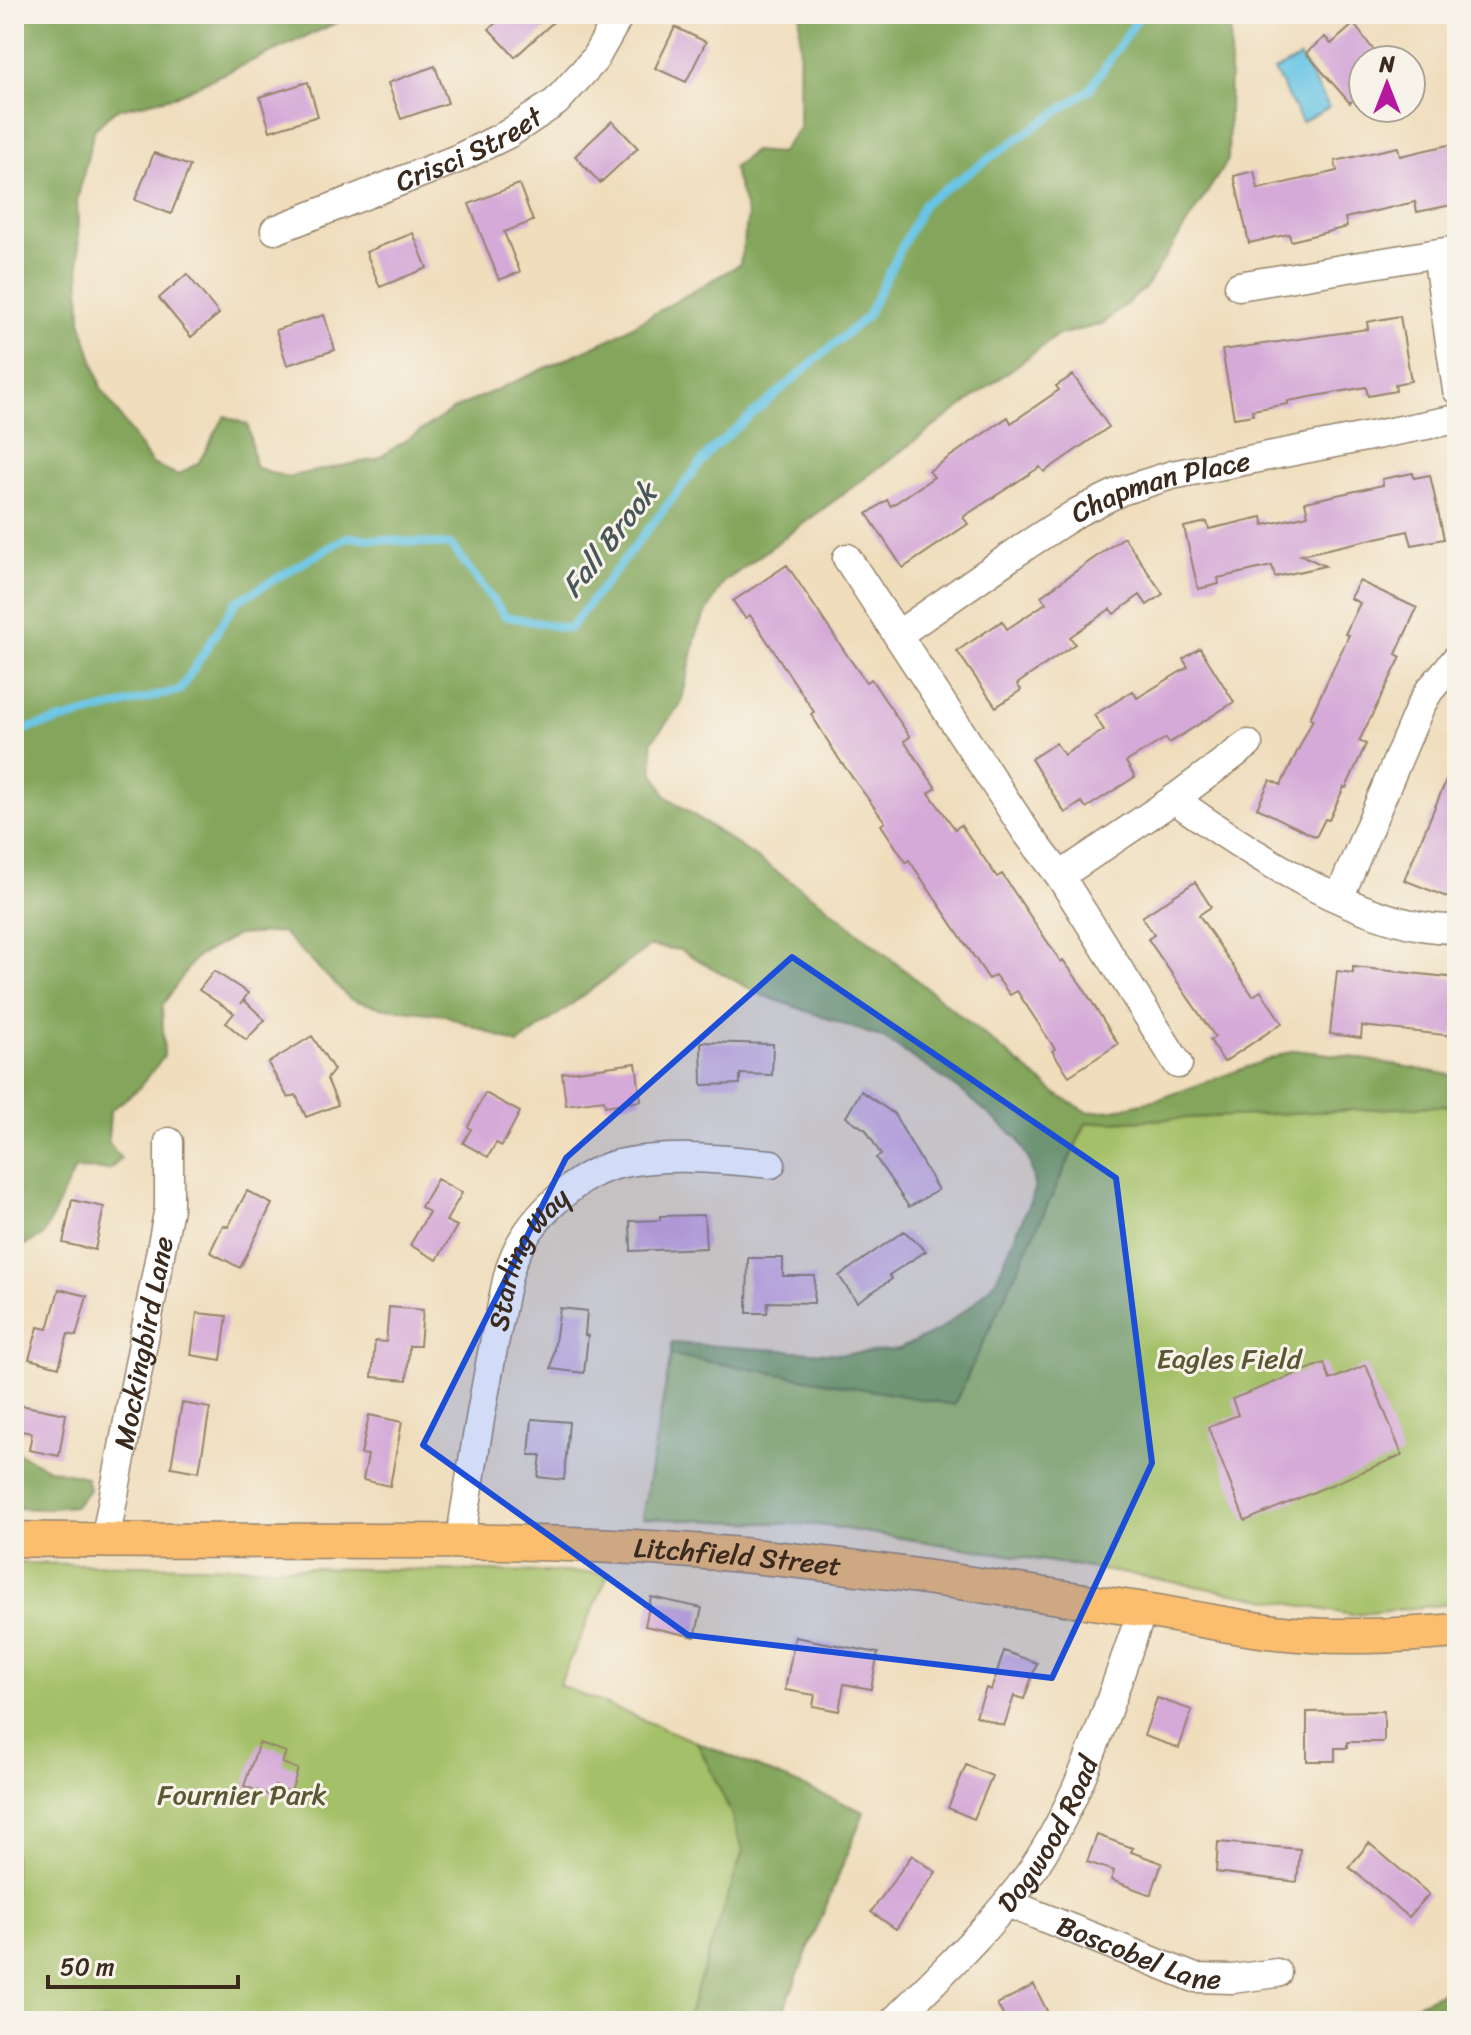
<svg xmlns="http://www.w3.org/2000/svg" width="1471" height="2035" viewBox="0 0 1471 2035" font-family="Sriracha,sans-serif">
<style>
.green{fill:#a4c067;stroke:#707542;stroke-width:2}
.forest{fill:#83a65c;stroke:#5f683d;stroke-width:2}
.water{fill:#67c5e5;stroke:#517882;stroke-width:2}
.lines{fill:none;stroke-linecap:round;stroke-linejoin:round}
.stream{stroke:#67c5e5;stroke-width:8}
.building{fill:#d5aad8}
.minor-casing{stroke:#95846d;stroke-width:31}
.major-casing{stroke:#95846d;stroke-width:37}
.minor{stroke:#fff;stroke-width:28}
.major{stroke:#fbbd6e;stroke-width:34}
.marked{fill:#1d4ed8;fill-opacity:0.2;stroke:#1d4ed8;stroke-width:6;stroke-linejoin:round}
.labels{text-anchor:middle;stroke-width:6;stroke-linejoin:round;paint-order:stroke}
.street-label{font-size:28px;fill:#3b2a1e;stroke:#f7f3e8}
.park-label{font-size:28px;fill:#5a5734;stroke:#f7f3e8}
.water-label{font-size:30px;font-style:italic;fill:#48585a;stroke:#f7f3e8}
</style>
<rect width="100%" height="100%" fill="#f7f3e8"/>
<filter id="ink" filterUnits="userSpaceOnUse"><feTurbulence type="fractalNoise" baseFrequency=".0125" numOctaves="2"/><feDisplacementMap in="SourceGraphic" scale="16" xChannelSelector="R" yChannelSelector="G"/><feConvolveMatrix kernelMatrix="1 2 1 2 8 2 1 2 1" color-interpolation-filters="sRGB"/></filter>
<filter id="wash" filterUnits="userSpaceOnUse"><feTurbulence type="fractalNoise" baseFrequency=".006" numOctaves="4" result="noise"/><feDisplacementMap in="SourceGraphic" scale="32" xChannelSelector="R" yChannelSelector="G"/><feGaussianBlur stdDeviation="1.8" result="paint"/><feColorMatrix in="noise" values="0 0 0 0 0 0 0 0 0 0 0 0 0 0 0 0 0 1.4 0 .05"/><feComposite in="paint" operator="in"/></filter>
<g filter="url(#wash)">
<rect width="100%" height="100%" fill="#efddbc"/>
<path class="green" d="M1252,14H1280L1277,27L1250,22Z
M1457,1105V1603L1352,1615L1146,1577L820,1525L642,1518L671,1355L954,1404L1086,1123Z
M14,1563L609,1573L559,1685L864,1812L779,2021H14Z"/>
<path class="forest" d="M14,14H356L172,97L115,110L94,130L77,201L81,320L101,388L152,464L178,475L199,462L225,416L248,425L255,467L286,477L377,459L456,408L610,339L740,264L748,216L733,168L753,151L780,153L799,128L800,14H1231L1228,160L1146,287L1103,324L1058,335L723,583L698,628L681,704L652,741L653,771L666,796L821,902L1058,1095L1088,1112L1114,1110L1162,1098L1294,1050L1346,1056L1457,1076V1105L1086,1123L954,1405L671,1355V1343L842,1354L899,1349L939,1330L972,1305L995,1282L1035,1190L1030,1162L1017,1138L959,1089L885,1039L759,994L680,950L650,946L518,1044L445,1015L379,1007L350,999L282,932L237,935L195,958L162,1006L164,1056L138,1089L110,1111L108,1141L121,1159L109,1170L75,1169L43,1236L14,1250Z
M14,1451L49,1469L86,1477L89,1490L75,1506L42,1509L14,1508Z
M697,1742L864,1812L779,2021H686L743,1851L730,1811Z
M1457,1986V2021H1318L1391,2015Z"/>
<path class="water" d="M1300,57L1329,107L1302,122L1274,71Z"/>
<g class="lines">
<path class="stream" d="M14,734V732L180,690L236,602L347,537L451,545L505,616L569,629L711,450L867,316L924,203L1089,90L1141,14"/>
</g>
<g id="blocks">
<path class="building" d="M506,14H562L515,57L489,29Z
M1354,24L1381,60H1363V91L1350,103L1306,53L1325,37L1331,44Z
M675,27L706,42L686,82L655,68Z
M435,66L448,103L401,119L388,83Z
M308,82L318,116L270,131L260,97Z
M612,121L638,148L600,183L575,156Z
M1457,143V204L1417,212L1415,202L1345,218L1347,227L1291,241L1289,234L1249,243L1234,176L1254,171L1258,189L1337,171L1335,161L1398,147L1400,156Z
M154,153L190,166L171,214L135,200Z
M519,184L533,221L504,232L520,272L499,280L469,204Z
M413,233L427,268L380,287L366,252Z
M187,274L219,314L191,337L159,298Z
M324,315L335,350L287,365L276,330Z
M1400,316L1411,381L1395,384L1396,391L1368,396L1366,387L1288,401V404L1252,410L1253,415L1234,418L1222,350L1368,329L1367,322Z
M1073,375L1109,427L1044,472L1040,467L963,517L968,524L903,568L867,514L887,500L891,506L934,477L929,471L1008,417L1011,423L1059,390L1056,386Z
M1413,473L1414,478L1430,475L1444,539L1412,545L1408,531L1301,555L1325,566L1275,577L1272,566L1218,578L1219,584L1198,589L1184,527L1207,522L1209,529L1262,517L1264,525L1308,515L1305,502L1383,485L1382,479Z
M1124,537L1163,594L1147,605L1140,595L1114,614L1110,609L1070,637L1075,644L1017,684L1021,690L996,707L957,651L1002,621L1007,629L1046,603L1041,596Z
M787,565L849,658L866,682L871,679L910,737L904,741L936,788L929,793L955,829L961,825L997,877L1002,874L1061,962L1063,960L1082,986L1118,1044L1069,1076L1052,1051L1055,1049L1017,991L1010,995L995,975L989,979L909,860L906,862L881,825L885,822L839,759L811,714L814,712L750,615L745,618L733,601Z
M1359,581L1417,608L1396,654L1401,657L1359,741L1366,744L1346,788L1344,787L1329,820L1325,819L1316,837L1257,808L1270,780L1281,785L1313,719L1310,718L1349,635L1345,634L1360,603L1350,598Z
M1200,648L1234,702L1169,743L1166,738L1126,762L1135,777L1086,808L1082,802L1065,813L1031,759L1056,743L1064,755L1104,730L1094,715L1133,691L1137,698L1188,667L1183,659Z
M1456,757L1457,758V901L1404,880Z
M1195,882L1211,907L1199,915L1253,996L1261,991L1282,1023L1224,1062L1210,1040L1215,1037L1148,939L1154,935L1142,917Z
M1353,967L1457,978V1030L1455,1029L1454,1036L1362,1026L1361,1038L1330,1034L1337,971L1353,973Z
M214,971L248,993L241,1004L244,1000L265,1020L246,1040L226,1023L234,1013L199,990Z
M312,1036L334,1070L327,1079L338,1105L306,1117L296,1095L288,1098L268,1063Z
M701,1042L773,1044L772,1075L740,1074V1084L702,1085Z
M636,1063L641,1101L605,1106L604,1100L566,1105L562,1073Z
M861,1091L894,1114L938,1190L909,1207L876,1158L881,1155L866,1130L846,1117Z
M485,1093L520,1112L502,1146L496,1143L488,1157L463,1143L471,1129L468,1127Z
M437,1179L462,1193L446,1221L457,1226L437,1260L410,1245L429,1212L421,1207Z
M247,1191L272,1204L240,1268L210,1252L223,1225L228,1227Z
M72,1200L104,1207L95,1250L63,1243Z
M704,1215L706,1248L631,1251L630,1221L660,1220V1216Z
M904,1231L926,1251L889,1275L892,1279L857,1302L839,1276Z
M748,1258H783V1276H815L814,1303L768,1302L767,1313H747Z
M59,1289L87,1296L76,1336L68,1334L59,1367L29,1359L38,1327L48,1329Z
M389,1307L423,1310L420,1346H409L407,1380L372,1377L375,1341L386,1342Z
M560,1308L587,1311L585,1335L588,1336L584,1373L551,1369Z
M197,1313L227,1316L221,1360L191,1355Z
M1324,1363L1330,1380L1366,1365L1402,1455L1245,1521L1208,1427L1238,1415L1232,1399Z
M182,1403L210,1408L199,1472L171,1467Z
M20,1405L66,1414L59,1456L29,1450L32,1433L16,1430Z
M369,1415L402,1422L390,1486L363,1480L368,1455L361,1454Z
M532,1419L569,1422L564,1480L538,1477L541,1455H529Z
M651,1597L702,1608L695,1637L645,1626Z
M795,1637L878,1653L871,1689L844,1684L839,1711L813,1706L815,1695L785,1690Z
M1004,1651L1037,1663L1024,1699L1014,1696L1004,1726L976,1716L986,1688L991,1690Z
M1157,1698L1192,1710L1179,1748L1144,1736Z
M1384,1711V1742H1347V1748H1335V1761H1307V1712Z
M259,1743L286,1752L282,1763L298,1769L291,1792L275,1786L272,1796L244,1786Z
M966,1765L992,1776L974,1819L948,1808Z
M1097,1835L1133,1848L1131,1852L1162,1863L1151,1895L1111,1880L1114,1871L1087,1862Z
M1218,1842L1300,1849L1297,1882L1216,1872Z
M1369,1843L1429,1894L1409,1917L1349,1867Z
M912,1855L936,1872L896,1929L871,1912Z
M1034,1985L1052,2021H1006L997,2004Z"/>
</g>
</g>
<g filter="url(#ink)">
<use href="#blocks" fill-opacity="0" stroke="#95846d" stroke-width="2"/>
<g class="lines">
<g class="minor-casing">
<g id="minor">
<path id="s1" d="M275,230L457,159L508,134L556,102L594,60L620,14"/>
<path d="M1437,254L1457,390"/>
<path d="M1239,286L1457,250"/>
<path d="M847,558L1027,833L1060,876L1178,1064"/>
<path id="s2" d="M899,634L1027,545L1078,512L1121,491L1172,475L1457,419"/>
<path d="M1174,799C1246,851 1367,931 1457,929"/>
<path d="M1060,876L1174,799L1248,744"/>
<path d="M1339,898L1420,707L1429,691L1457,658"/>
<path id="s3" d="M105,1541L169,1208V1142"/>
<path id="s4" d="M460,1542C472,1470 482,1397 498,1325C503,1304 505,1280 513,1260C528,1220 577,1173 619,1164C669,1153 720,1159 771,1164"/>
<path id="s5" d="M1007,1903L1195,1978L1232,1979L1277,1973"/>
<path id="s6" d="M894,2021C941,1974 991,1927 1030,1873C1084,1795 1110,1697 1143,1609"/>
</g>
</g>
<g class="major-casing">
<g id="major">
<path id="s7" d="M14,1539C244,1545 476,1533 706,1552C848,1563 990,1587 1132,1608C1180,1615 1227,1626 1275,1632C1336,1639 1396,1636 1457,1631"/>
</g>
</g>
<use href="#minor" class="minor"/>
<use href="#major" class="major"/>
</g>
</g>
<path class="marked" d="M792,957L1116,1178L1152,1463L1052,1678L688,1635L423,1445L566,1158Z"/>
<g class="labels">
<g class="street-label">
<text dy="10" stroke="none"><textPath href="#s1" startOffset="210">Crisci Street</textPath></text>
<text dy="10" stroke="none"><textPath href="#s2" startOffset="304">Chapman Place</textPath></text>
<text dy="10" stroke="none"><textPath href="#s4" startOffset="294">Starling Way</textPath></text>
<text dy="10" stroke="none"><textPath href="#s3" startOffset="202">Mockingbird Lane</textPath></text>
<text dy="10" stroke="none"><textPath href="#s7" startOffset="724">Litchfield Street</textPath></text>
<text dy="10" stroke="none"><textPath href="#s6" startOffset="244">Dogwood Road</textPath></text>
<text dy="10" stroke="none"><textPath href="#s5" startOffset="142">Boscobel Lane</textPath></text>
</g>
<g class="park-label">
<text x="1229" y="1368">Eagles Field</text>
<text x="242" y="1804">Fournier Park</text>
</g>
<g class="water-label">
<text transform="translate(609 540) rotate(-52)" y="10">Fall Brook</text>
</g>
</g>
<rect width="1471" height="2035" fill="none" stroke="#f7f3e8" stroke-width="48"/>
<g transform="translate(1387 84)"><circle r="38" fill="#f7f3e8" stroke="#aca397" stroke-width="2"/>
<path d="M0-6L14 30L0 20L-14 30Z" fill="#b5179e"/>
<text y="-12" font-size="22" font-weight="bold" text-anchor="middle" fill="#3b2a1e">N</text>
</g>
<path d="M48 1975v12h190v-12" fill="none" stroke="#3b2a1e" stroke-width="4"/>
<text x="60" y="1975" font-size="24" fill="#3b2a1e" stroke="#f7f3e8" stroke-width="6" paint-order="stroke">50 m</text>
</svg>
